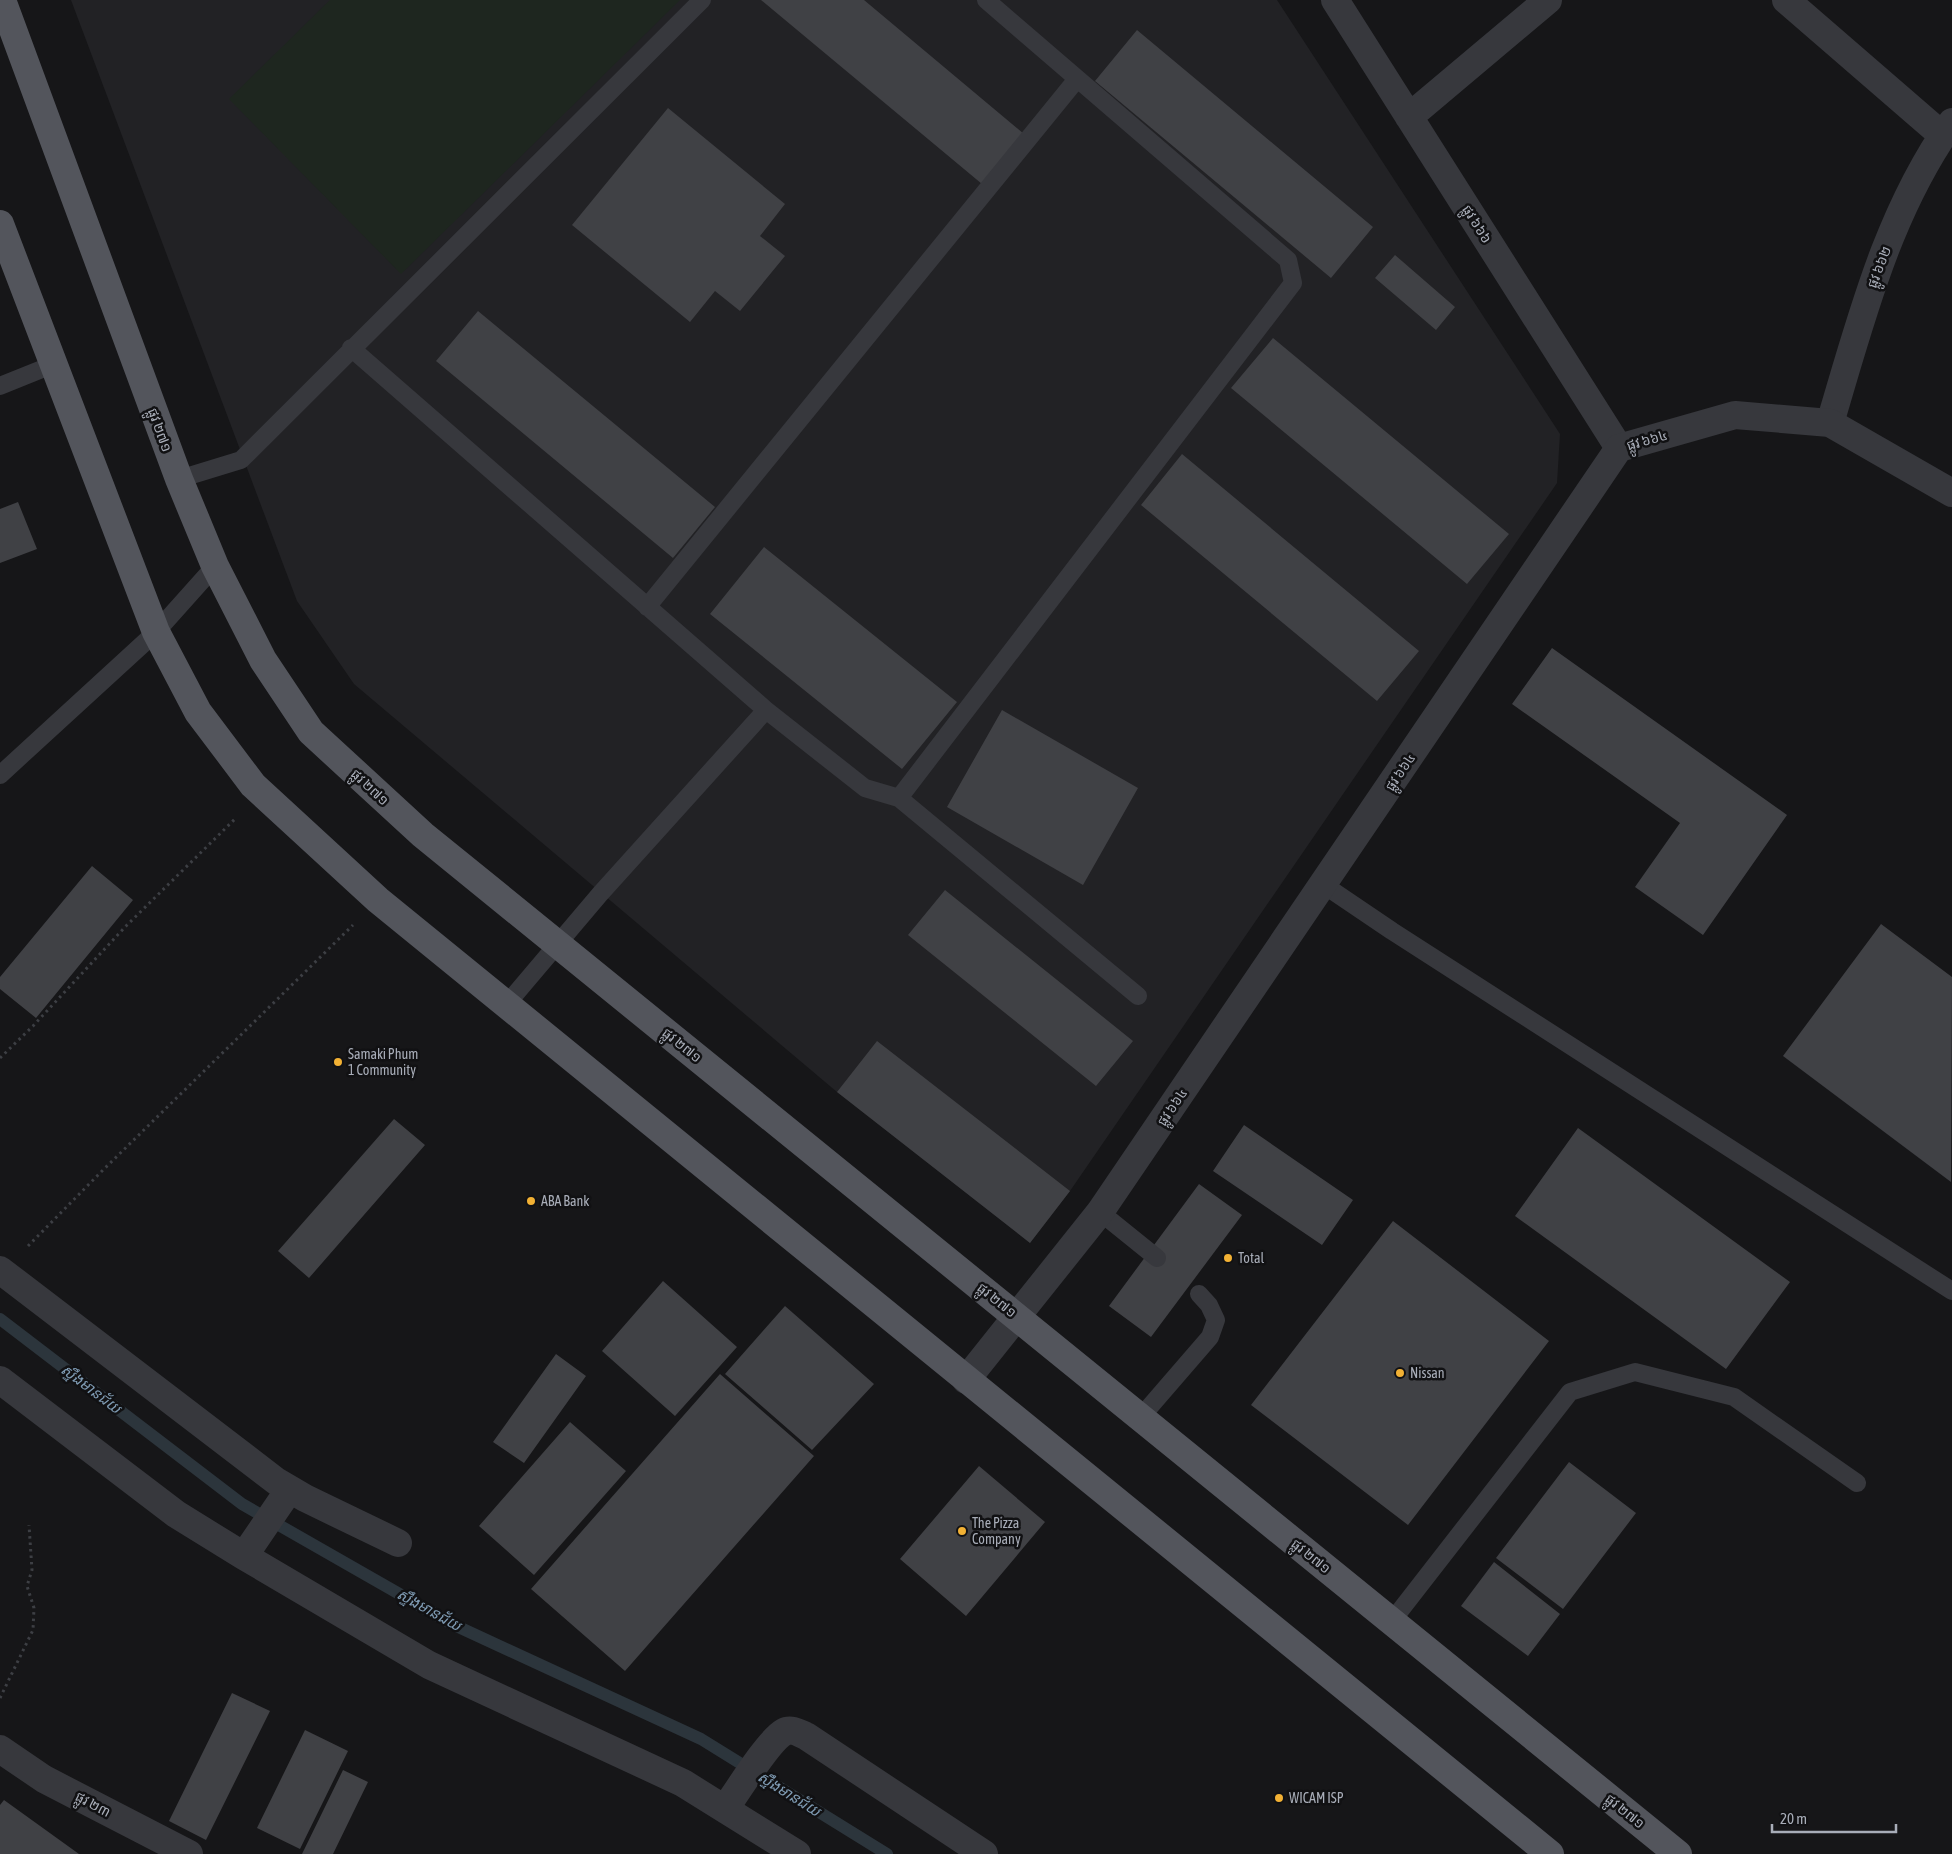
<svg xmlns="http://www.w3.org/2000/svg" width="1952" height="1854" viewBox="0 0 1952 1854" font-family="'Asap Condensed','Noto Sans Khmer',sans-serif">
<style>
.built{fill:#222225}
.green{fill:#1e261f}
.lines{fill:none;stroke-linecap:round;stroke-linejoin:round}
.stream{stroke:#2c353c;stroke-width:12}
.building{fill:#404145}
.path{stroke:#3d3f44;stroke-width:3;stroke-dasharray:2.5 4;stroke-linecap:butt}
.service{stroke:#37383d;stroke-width:18}
.minor{stroke:#37383d;stroke-width:28}
.tertiary{stroke:#37383d;stroke-width:28}
.primary{stroke:#53555c;stroke-width:28}
.poi-dot{fill:#f2b134;stroke:#111113;stroke-width:2}
.labels{text-anchor:middle;stroke-width:5;stroke-linejoin:round;paint-order:stroke}
.street-label{font-size:14px;fill:#a8adb8;stroke:#111113}
.poi-label{font-size:14px;fill:#a8adb8;stroke:#111113;text-anchor:start}
.water-label{font-size:15px;font-style:italic;fill:#7f9bb3;stroke:#111113}
</style>
<rect width="100%" height="100%" fill="#161618"/>
<path class="built" d="M71,0H1277L1560,434L1557,483L1070,1191L1030,1243L837,1092L354,684L297,601Z"/>
<path class="green" d="M330,0H680L401,274L229,99Z"/>
<g class="lines">
<path class="stream" d="M0,1319L242,1504L452,1624L701,1739L887,1854"/>
</g>
<path class="building" d="M761,0H864L1024,134L982,184Z
M1137,30L1373,227L1331,278L1095,81Z
M668,108L785,204L760,236L785,256L740,311L715,291L690,322L572,225Z
M1395,255L1455,307L1436,330L1375,278Z
M478,311L715,507L673,558L436,361Z
M1273,338L1509,534L1467,584L1231,388Z
M1182,454L1419,651L1377,701L1141,505Z
M18,502L37,549L0,563V509Z
M764,547L957,702L902,769L710,614Z
M1552,648L1787,815L1703,935L1635,887L1680,823L1512,704Z
M1002,710L1138,788L1083,885L947,807Z
M92,866L133,900L36,1018L0,989V977Z
M945,890L1133,1041L1096,1086L908,935Z
M1881,924L1952,977L1951,1182L1783,1056Z
M877,1041L1070,1191L1030,1243L837,1092Z
M394,1119L425,1145L309,1278L278,1251Z
M1244,1125L1353,1200L1322,1245L1213,1171Z
M1578,1128L1790,1282L1726,1369L1515,1216Z
M1199,1184L1242,1215L1151,1337L1109,1306Z
M1393,1221L1549,1341L1408,1525L1251,1405Z
M663,1281L737,1347L675,1416L602,1351Z
M785,1306L874,1384L812,1450L725,1374Z
M556,1354L586,1376L524,1463L493,1442Z
M720,1374L814,1456L625,1671L531,1589Z
M570,1422L626,1471L534,1575L479,1526Z
M1569,1462L1636,1513L1563,1609L1496,1558Z
M979,1466L1045,1522L966,1616L900,1559Z
M1494,1562L1560,1614L1528,1656L1461,1606Z
M232,1693L270,1711L206,1840L169,1821Z
M305,1730L348,1751L300,1849L257,1828Z
M343,1770L368,1782L333,1854H302Z
M4,1800L79,1854H0V1805Z"/>
<g class="lines">
<path class="path" d="M0,1058L33,1026L126,926L236,818
M28,1246L101,1172L353,925
M0,1698L33,1630L34,1608L27,1586L32,1570L29,1525"/>
<path class="service" d="M351,348L766,710L865,788L899,798L1293,283L1288,260L986,0
M0,386L52,365
M179,479L241,460L702,0
M647,607L1077,79
M0,775L156,632L215,566
M899,798L1138,996
M1324,885L1392,931L1952,1291
M506,1005L600,894L766,710
M1100,1212L1157,1258
M1140,1418L1210,1337L1216,1320L1209,1305L1199,1294
M1392,1621L1570,1392L1635,1372L1734,1397L1857,1483"/>
<path class="minor" d="M1335,0L1619,448
M1786,0L1942,135
M1409,117L1548,0
M1830,423C1861,319 1888,212 1952,122
M0,1270L276,1481L305,1498L398,1543
M0,1380L176,1514L244,1556L429,1665L683,1783L797,1854
M244,1556L289,1490
M0,1749L44,1779L189,1854
M725,1809C737,1792 768,1741 784,1732C791,1728 799,1733 806,1736L984,1854"/>
<path class="tertiary" d="M966,1380L1100,1212L1619,448L1735,415L1830,423L1952,493"/>
<path class="primary" d="M2,0L179,479L215,566L263,660L311,732L423,835L1678,1854
M0,224L156,632L198,712L253,785L378,900L1550,1854"/>
</g>
<g class="poi-dot">
<circle cx="338" cy="1062" r="5"/>
<circle cx="531" cy="1201" r="5"/>
<circle cx="1228" cy="1258" r="5"/>
<circle cx="1400" cy="1373" r="5"/>
<circle cx="962" cy="1531" r="5"/>
<circle cx="1279" cy="1798" r="5"/>
</g>
<g class="labels">
<g class="street-label">
<text transform="translate(1477 224) rotate(58)" y="5">ផ្លូវ ៦៦៦</text>
<text transform="translate(1879 267) rotate(-69)" y="5">ផ្លូវ ៦៦២</text>
<text transform="translate(160 430) rotate(70)" y="5">ផ្លូវ ២៧១</text>
<text transform="translate(1647 440) rotate(-16)" y="5">ផ្លូវ ៦៦៤</text>
<text transform="translate(1400 772) rotate(-56)" y="5">ផ្លូវ ៦៦៤</text>
<text transform="translate(370 787) rotate(43)" y="5">ផ្លូវ ២៧១</text>
<text transform="translate(682 1045) rotate(39)" y="5">ផ្លូវ ២៧១</text>
<text transform="translate(1172 1107) rotate(-56)" y="5">ផ្លូវ ៦៦៤</text>
<text transform="translate(997 1300) rotate(39)" y="5">ផ្លូវ ២៧១</text>
<text transform="translate(1311 1556) rotate(39)" y="5">ផ្លូវ ២៧១</text>
<text transform="translate(93 1804) rotate(28)" y="5">ផ្លូវ ២៣</text>
<text transform="translate(1625 1811) rotate(39)" y="5">ផ្លូវ ២៧១</text>
</g>
<g class="poi-label">
<text x="348" y="1059">Samaki Phum<tspan x="348" dy="16">1 Community</tspan></text>
<text x="541" y="1206">ABA Bank</text>
<text x="1238" y="1263">Total</text>
<text x="1410" y="1378">Nissan</text>
<text x="972" y="1528">The Pizza<tspan x="972" dy="16">Company</tspan></text>
<text x="1289" y="1803">WICAM ISP</text>
</g>
<g class="water-label">
<text transform="translate(91 1389) rotate(37)" y="5">ស្ទឹងមានជ័យ</text>
<text transform="translate(429 1610) rotate(29)" y="5">ស្ទឹងមានជ័យ</text>
<text transform="translate(789 1794) rotate(32)" y="5">ស្ទឹងមានជ័យ</text>
</g>
</g>
<path d="M1772 1824v8h124v-8" fill="none" stroke="#a8adb8" stroke-width="2.5"/>
<text x="1780" y="1824" font-size="15" fill="#a8adb8" stroke="#111113" stroke-width="4" paint-order="stroke">20 m</text>
</svg>
